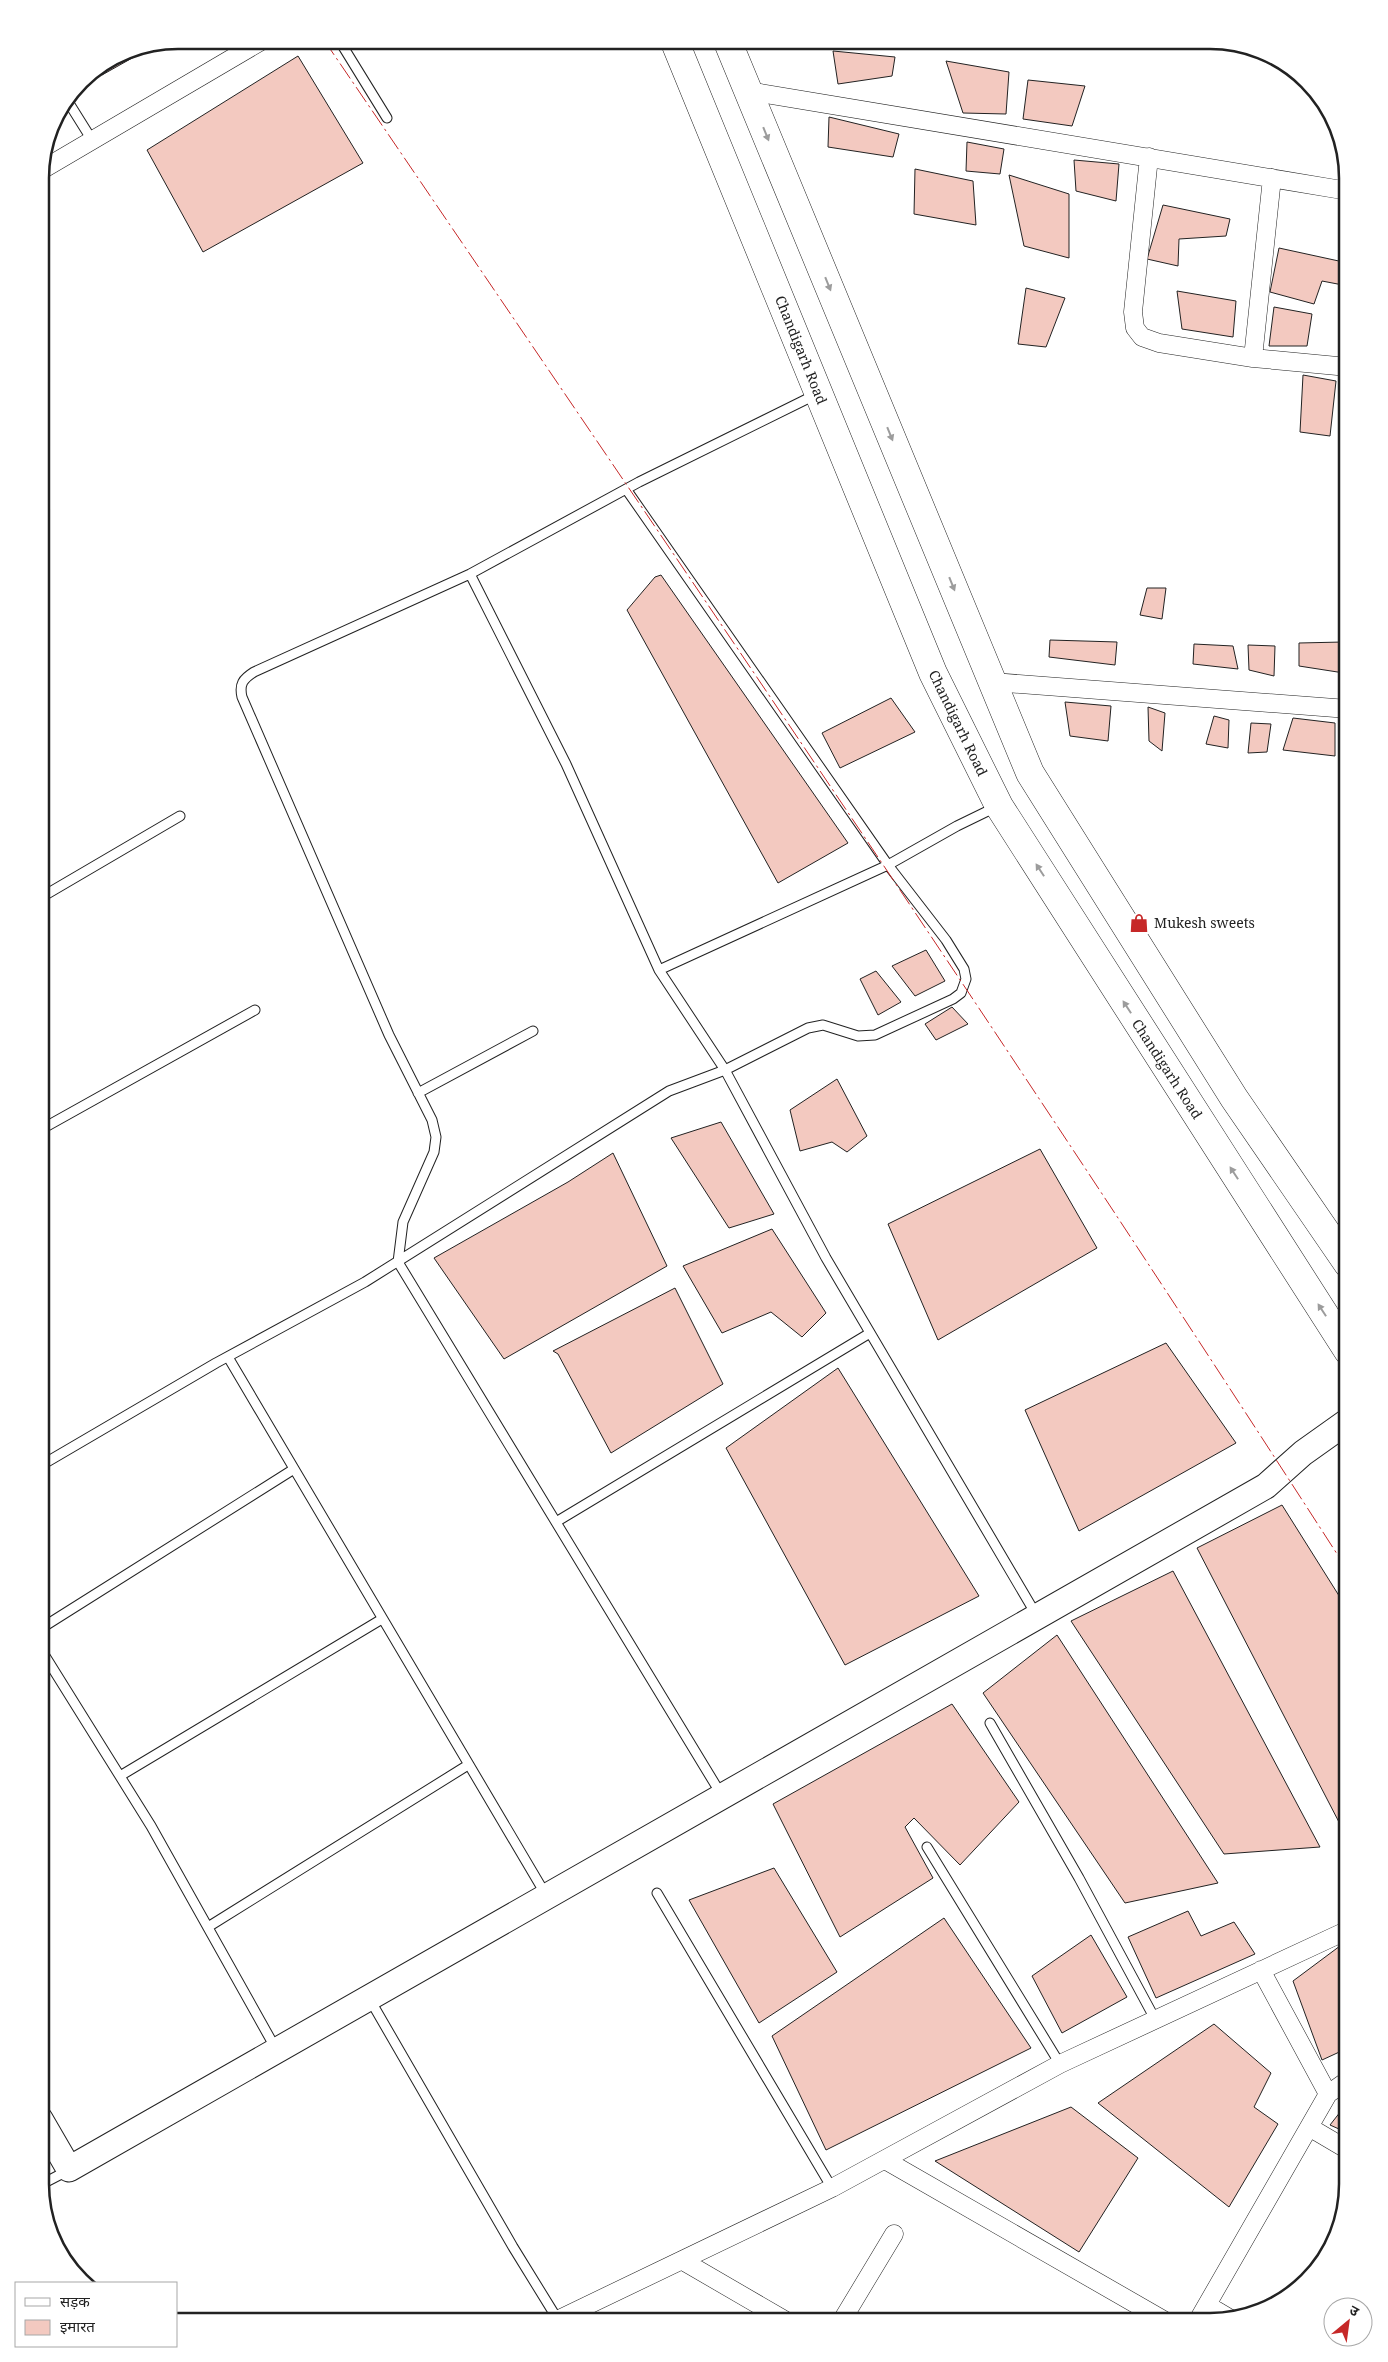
<svg xmlns="http://www.w3.org/2000/svg" width="1388" height="2362" viewBox="0 0 1388 2362" font-family="'Noto Serif','Noto Sans Devanagari',serif">
<style>
.building{fill:#f3c9c0;stroke:#222}
.lines{fill:none;stroke-linecap:round;stroke-linejoin:round}
.lane-casing{stroke:#222;stroke-width:11}
.street-casing{stroke:#222;stroke-width:19}
.secondary-casing{stroke:#222;stroke-width:27}
.primary-casing{stroke:#222;stroke-width:29}
.lane{stroke:#fff;stroke-width:9}
.street{stroke:#fff;stroke-width:18}
.secondary{stroke:#fff;stroke-width:25}
.primary{stroke:#fff;stroke-width:28}
.power{stroke:#c62828;stroke-width:1;stroke-dasharray:18 4 2.5 4;stroke-linecap:butt}
.oneway{fill:#9c9c9c}
.labels{text-anchor:middle;stroke-width:4;stroke-linejoin:round;paint-order:stroke}
.street-label{font-size:14px;fill:#222;stroke:#fff}
.poi-label{font-size:14px;fill:#222;stroke:#fff;text-anchor:start}
.rim{fill:none;stroke:#222;stroke-width:2.5}
</style>
<rect width="100%" height="100%" fill="#fff"/>
<path class="building" d="M157,44L102,75L98,69L125,50Z
M833,51L895,57L892,76L838,84Z
M298,56L363,163L203,252L147,150Z
M946,61L1009,72L1006,114L963,113Z
M1028,80L1085,86L1072,126L1023,119Z
M829,117L899,134L893,157L828,147Z
M967,142L1004,149L1000,174L966,171Z
M1074,160L1119,164L1116,201L1076,191Z
M915,169L973,181L976,225L914,214Z
M1009,175L1069,194V258L1024,246Z
M1163,205L1230,219L1226,236L1179,239L1178,266L1147,259Z
M1279,248L1348,263V286L1322,281L1314,304L1270,292Z
M1026,288L1065,298L1046,347L1018,344Z
M1177,291L1236,301L1233,337L1182,329Z
M1274,307L1312,314L1307,346H1269Z
M1303,375L1336,381L1330,436L1300,432Z
M661,575L848,843L778,883L627,610L655,577Z
M1147,588H1166L1162,619L1140,615Z
M1050,640L1117,642L1115,665L1049,657Z
M1343,642L1344,673L1299,666V643Z
M1194,644L1233,646L1238,669L1193,664Z
M1248,645L1275,646L1274,676L1249,670Z
M891,698L915,732L840,768L822,733Z
M1065,702L1111,706L1108,741L1070,736Z
M1148,707L1165,713L1162,751L1149,741Z
M1214,716L1229,720L1228,748L1206,744Z
M1293,718L1335,723V756L1283,750Z
M1251,723L1271,724L1267,752L1248,753Z
M926,950L945,981L915,996L892,966Z
M876,971L901,1002L878,1015L860,979Z
M952,1007L968,1024L936,1040L925,1024Z
M837,1079L867,1136L847,1152L832,1142L800,1151L790,1110Z
M721,1122L774,1214L729,1228L671,1138Z
M1040,1149L1097,1248L938,1340L888,1224Z
M613,1153L667,1266L504,1359L434,1258L568,1182Z
M772,1229L826,1313L802,1337L771,1312L722,1333L683,1266Z
M675,1288L723,1384L611,1453L558,1354L553,1351Z
M1166,1343L1236,1443L1079,1531L1025,1410Z
M838,1368L979,1596L845,1665L726,1448Z
M1282,1505L1348,1610V1823L1341,1826L1197,1548Z
M1173,1571L1320,1847L1224,1854L1071,1621Z
M1057,1635L1218,1883L1125,1903L983,1693Z
M952,1704L1019,1802L960,1865L914,1818L905,1827L933,1878L840,1937L773,1804Z
M774,1868L837,1972L759,2023L689,1900Z
M1188,1911L1201,1936L1234,1922L1255,1954L1156,1998L1128,1937Z
M944,1918L1031,2048L826,2150L772,2036Z
M1091,1935L1127,1997L1062,2033L1032,1976Z
M1348,1940V2048L1322,2060L1293,1981Z
M1214,2024L1271,2073L1254,2107L1278,2124L1229,2207L1098,2103Z
M1348,2102V2133L1330,2125Z
M1071,2107L1138,2158L1079,2252L935,2161Z"/>
<g class="lines">
<g class="lane-casing">
<path id="lane" d="M339,40L387,118
M67,100L92,140
M470,574L566,764L659,970L725,1070L826,1258L1037,1616
M40,898L180,816
M659,970L888,865L957,826L996,807
M418,1093L533,1031
M40,1130L255,1010
M228,1357L546,1895
M40,1466L216,1363L365,1282L669,1091L725,1070L808,1028L823,1025L858,1036L875,1035L953,999L961,993L966,979L964,969L946,940L888,865L626,489
M556,1522L870,1333
M40,1629L294,1469
M40,1648L151,1826L276,2049
M990,1723L1079,1878L1155,2019
M120,1776L382,1619
M721,1794L398,1262L403,1222L434,1152L436,1137L432,1120L389,1035L242,697C239,684 243,679 254,672L470,574L639,482L817,394
M927,1847L1060,2064
M657,1893L832,2188
M208,1927L468,1765
M369,1998L513,2247L558,2320
M40,2185L69,2170"/>
</g>
<g class="street-casing">
<path id="street" d="M748,91L1342,190L1348,188
M1149,157L1133,312L1135,328L1142,337L1159,343L1253,358L1348,367
M40,171L263,40
M1253,358L1272,178
M993,682L1348,709
M1261,1970L1328,2094
M1309,2127L1348,2150
M885,2160L1167,2322
M683,2261L788,2322
M1207,2305L1229,2318
M553,2322L832,2188L1060,2064L1348,1930
M841,2322L894,2234
M1197,2322L1328,2094L1348,2080"/>
</g>
<g class="secondary-casing">
<path id="secondary" d="M40,2119L69,2169L1266,1486L1303,1453L1348,1421"/>
</g>
<g class="primary-casing">
<path id="primary" d="M674,40L933,673L999,806L1348,1351
M727,40L1030,773L1234,1098L1348,1264"/>
</g>
<use href="#lane" class="lane"/>
<use href="#street" class="street"/>
<use href="#secondary" class="secondary"/>
<use href="#primary" class="primary"/>
<path class="power" d="M324,40C670,548 1016,1055 1348,1571"/>
</g>
<defs><path id="oneway-solid" d="M-6-.8H1V-3.2L6.5 0L1 3.2V.8H-6Z" transform="scale(1.25)"/></defs>
<g class="oneway">
<use href="#oneway-solid" transform="translate(766 134) rotate(68)"/>
<use href="#oneway-solid" transform="translate(828 284) rotate(68)"/>
<use href="#oneway-solid" transform="translate(890 434) rotate(68)"/>
<use href="#oneway-solid" transform="translate(952 584) rotate(68)"/>
<use href="#oneway-solid" transform="translate(1040 870) rotate(-123)"/>
<use href="#oneway-solid" transform="translate(1127 1007) rotate(-123)"/>
<use href="#oneway-solid" transform="translate(1234 1173) rotate(-123)"/>
<use href="#oneway-solid" transform="translate(1322 1310) rotate(-123)"/>
</g>
<defs>
<g id="shop-bare" transform="scale(1.5)"><path d="M-5-2.5h2.3a2.7 3.5 0 0 1 5.4 0H5L5.5 6h-11ZM-1.5-2.5h3a1.5 2.3 0 0 0-3 0Z" fill="#c62828" stroke="#fff" stroke-width="2.5" paint-order="stroke"/></g>
</defs>
<g fill-rule="evenodd">
<use href="#shop-bare" x="1139" y="923"/>
</g>
<g class="labels">
<g class="street-label">
<text transform="translate(801 350) rotate(68)" y="5">Chandigarh Road</text>
<text transform="translate(958 723) rotate(64)" y="5">Chandigarh Road</text>
<text transform="translate(1167 1069) rotate(57)" y="5">Chandigarh Road</text>
</g>
<g class="poi-label">
<text x="1154" y="928">Mukesh sweets</text>
</g>
</g>
<path d="M0 0H1388V2362H0ZM178 49H1210A129 129 0 0 1 1339 178V2184A129 129 0 0 1 1210 2313H178A129 129 0 0 1 49 2184V178A129 129 0 0 1 178 49Z" fill="#fff" fill-rule="evenodd"/>
<path class="rim" d="M178 49H1210A129 129 0 0 1 1339 178V2184A129 129 0 0 1 1210 2313H178A129 129 0 0 1 49 2184V178A129 129 0 0 1 178 49Z"/>
<rect x="15" y="2282" width="162" height="65" fill="#ffffff" stroke="#a7a7a7"/>
<rect x="25" y="2298" width="25" height="8" fill="#ffffff" stroke="#a7a7a7"/>
<text x="60" y="2307" font-size="15" fill="#222222">सड़क</text>
<rect x="25" y="2320" width="25" height="15" fill="#f3c9c0" stroke="#a7a7a7"/>
<text x="60" y="2332" font-size="15" fill="#222222">इमारत</text>
<g transform="translate(1348 2322) rotate(29)"><circle r="24" fill="#ffffff" stroke="#a7a7a7"/>
<path d="M0-4L9 19L0 12L-9 19Z" fill="#c62828"/>
<text y="-8" font-size="14" font-weight="bold" text-anchor="middle" fill="#222222">उ</text>
</g>
</svg>
